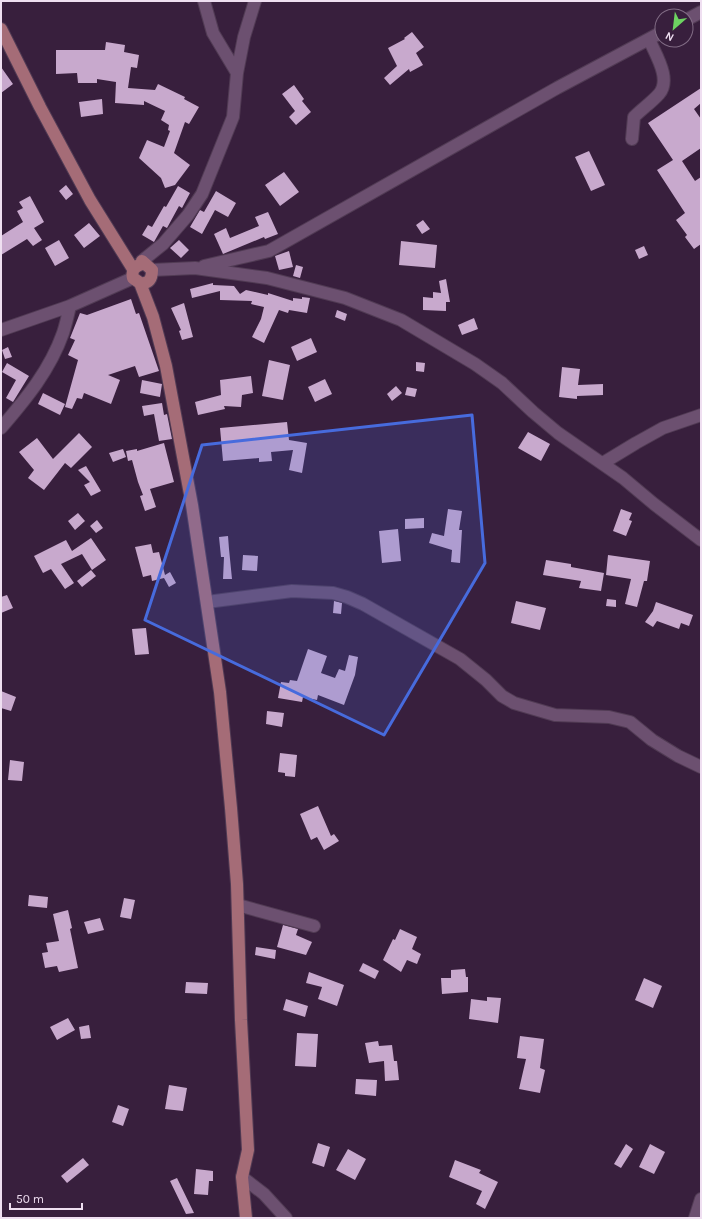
<svg xmlns="http://www.w3.org/2000/svg" width="702" height="1219" viewBox="0 0 702 1219" font-family="Karla,sans-serif">
<style>
.building{fill:#c8a9cd}
.lines{fill:none;stroke-linecap:round;stroke-linejoin:round}
.minor-casing{stroke:#513b54;stroke-width:14}
.major-casing{stroke:#513b54;stroke-width:14}
.minor{stroke:#6c5070;stroke-width:12}
.major{stroke:#a56c77;stroke-width:12}
.marked{fill:#476bdd;fill-opacity:0.2;stroke:#476bdd;stroke-width:3;stroke-linejoin:round}
</style>
<rect width="100%" height="100%" fill="#381f3d"/>
<path class="building" d="M412,32L424,47L416,53L423,65L410,72L409,69L390,85L384,78L397,66L388,48L405,39L404,38Z
M106,42L125,45L124,52L139,55L137,68L131,67L128,88L155,90L158,84L185,97L184,99L199,107L189,124L185,122L174,153L190,165L175,185L165,188L161,178L139,158L147,140L164,147L170,131L168,130L169,125L161,120L165,111L144,101V105L115,103L116,82L97,79V83H78L77,73L56,74V50H105Z
M1,67L13,84L1,93Z
M294,85L304,99L302,101L311,112L296,125L289,117L295,111L282,94Z
M701,88V103L694,109L701,119V148L682,161L695,181L701,177V244L694,249L685,237L687,235L676,220L685,213L657,170L673,160L648,123Z
M102,99L103,114L81,117L79,102Z
M589,151L605,185L591,191L575,157Z
M284,172L299,192L280,206L265,185Z
M66,185L73,194L66,200L59,191Z
M178,186L190,193L182,208L179,206L167,228L163,226L154,242L142,235L148,225L152,227L164,206L166,207Z
M216,191L236,203L228,217L215,210L202,234L190,227L200,210L204,212Z
M30,196L44,222L34,228L42,240L33,246L27,239L1,255V236L23,222L17,211L23,208L19,202Z
M268,212L278,234L265,239L264,237L223,254L214,234L226,228L230,238L259,226L255,217Z
M423,220L430,229L422,234L416,225Z
M89,223L100,236L84,248L74,235Z
M59,240L69,258L55,266L45,248Z
M179,240L189,250L181,258L170,248Z
M401,241L437,245L435,268L399,265Z
M644,246L648,255L639,259L635,250Z
M289,251L293,267L279,270L275,256Z
M296,265L303,267L300,278L293,276Z
M446,279L450,302H446V311L423,310V297L433,298V292L441,293L439,281Z
M213,283V285L234,286L240,294L246,290L268,295V293L293,301V298L302,299V297L310,298L307,313L289,310L288,313L279,310L264,343L252,337L261,319L264,307L251,304L252,301L220,300V291L192,298L190,289Z
M131,299L136,314L139,313L159,371L139,377L135,366L108,375L120,380L111,404L84,393L82,399L77,398L72,409L65,407L78,360L68,355L75,340L70,338L80,313L87,315Z
M184,303L193,337L182,340L179,331L181,330L171,308Z
M337,310L347,314L345,321L335,317Z
M474,318L478,329L462,335L458,325Z
M311,338L317,352L297,361L291,347Z
M8,347L12,357L5,359L2,350Z
M269,360L290,365L283,400L262,396Z
M416,362L425,363L424,372L416,371Z
M7,363L29,376L13,402L6,398L16,380L2,372Z
M562,367L580,369L578,385L603,384V395L577,396V399L559,397Z
M251,376L253,393L242,395L241,407L224,406L225,409L198,415L195,402L221,395L220,380Z
M325,379L332,394L315,402L308,387Z
M142,380L162,384L160,397L140,393Z
M396,386L402,393L392,401L387,394Z
M407,387L417,389L415,397L405,395Z
M43,393L65,404L60,415L38,404Z
M162,403L164,415L167,414L172,439L159,441L154,414L144,416L142,406Z
M287,422L289,440L307,443L302,473L289,470L293,450L271,452L272,461L259,462V458L223,461L220,428Z
M528,432L550,444L541,461L518,448Z
M79,433L92,447L71,468L65,463L44,490L28,478L34,470L19,452L37,438L53,459Z
M164,443L174,482L150,489L156,507L145,511L140,496L143,495L138,482L132,460L128,461L126,451L137,449V451Z
M123,449L126,457L113,462L109,453Z
M86,466L101,491L91,496L84,485L90,482L78,470Z
M448,509L462,511L459,530H462L460,563L451,562L452,550L429,543L432,533L444,536Z
M621,509L632,513L629,520L632,521L626,536L613,531Z
M78,513L85,521L75,530L68,521Z
M424,518V528L405,529V519Z
M97,520L103,528L96,533L90,526Z
M398,529L401,561L382,563L379,531Z
M228,536L229,549L232,579H223L224,557H221L219,537Z
M91,538L106,560L92,570L82,554L61,564L74,583L65,589L51,569L43,573L34,556L66,540L72,551Z
M151,544L153,553L159,552L165,575L170,572L176,583L169,587L164,578L152,581L151,575L143,577L135,547Z
M243,555L258,556L257,571L242,570Z
M608,555L650,561L647,581H644L637,607L625,604L631,579L606,575Z
M546,560L571,564V567L604,573L601,591L579,588L581,581L543,575Z
M91,570L96,576L82,587L77,581Z
M7,595L13,608L1,613V597Z
M607,599L616,600V607L606,606Z
M334,601L342,603L341,614L333,613Z
M516,601L546,608L540,630L511,623Z
M656,602L693,615L689,626L681,623L679,629L657,621L653,627L645,622L653,611Z
M146,628L149,654L135,655L132,629Z
M308,649L327,656L321,673L335,678L339,669L345,671L349,655L358,657L355,675L344,705L318,695L317,700L303,697L302,702L278,698L281,682L289,683L290,680L297,681Z
M1,691L16,697L11,711L1,708Z
M267,711L284,713L282,727L266,724Z
M280,753L297,755L295,777L285,776V773L278,772Z
M10,760L24,762L22,781L8,780Z
M318,806L331,836L334,834L339,841L324,850L317,837L311,840L300,814Z
M29,895L48,897L47,908L28,906Z
M124,898L135,900L131,919L120,917Z
M68,910L72,928L70,929L78,968L59,972L57,966L45,968L42,953L48,952L46,943L59,941L53,914Z
M100,918L104,930L88,934L84,922Z
M283,925L298,929L296,935L312,942L306,955L277,947Z
M400,929L417,937L412,949L421,954L417,964L407,960L401,972L383,960L393,939L395,940Z
M256,947L276,950L275,959L255,955Z
M363,963L379,971L375,979L359,971Z
M465,969L466,977H468V992L442,994L441,978H451V970Z
M309,972L344,985L337,1006L318,999L322,987L306,983Z
M644,978L662,986L653,1008L635,1000Z
M186,982L208,983L207,994L185,993Z
M487,997L501,998L498,1023L469,1019L471,999L487,1001Z
M286,999L308,1006L305,1017L283,1010Z
M68,1018L75,1030L57,1040L50,1027Z
M89,1025L91,1038L81,1039L79,1027Z
M297,1033L318,1034L316,1067L295,1066Z
M520,1036L544,1039L540,1068L545,1070L540,1093L519,1089L526,1059L517,1058Z
M378,1041L379,1046L392,1045L394,1061H397L399,1080L385,1081L384,1061L369,1063L365,1043Z
M356,1079L377,1080L376,1096L355,1094Z
M169,1085L187,1088L183,1111L165,1109Z
M118,1105L129,1109L123,1126L112,1122Z
M318,1143L330,1147L324,1167L312,1163Z
M626,1144L633,1149L621,1168L614,1164Z
M650,1144L665,1152L654,1174L639,1167Z
M348,1149L366,1159L355,1180L336,1170Z
M83,1158L89,1165L67,1183L61,1176Z
M455,1160L481,1170L479,1173L498,1182L485,1209L476,1204L482,1191L449,1177Z
M196,1169L213,1171V1181H209L208,1195L194,1194Z
M177,1178L194,1213L186,1214L170,1181Z"/>
<g class="lines">
<g class="minor-casing">
<path id="minor" d="M204,1L213,33L237,73
M686,20L701,12
M632,139L634,117C642,109 652,102 659,94C672,79 655,54 649,39
M142,261L163,244L188,215L202,194L233,117L237,73L244,37L255,1
M204,266L269,251L557,88L662,32
M152,270L195,268L267,278L345,298L401,320L475,364L502,383L533,412L558,433L623,478L654,504L701,540
M1,330L70,306L133,278
M1,428C26,399 50,370 63,333C66,324 68,315 70,306
M603,463L636,443L663,428L701,415
M207,602L292,591L333,593L347,597L363,604L460,659L486,680L502,696L514,703L555,715L609,717L630,722L652,740L678,756L701,767
M238,905L314,926
M242,1177L264,1194L286,1218
M695,1218L701,1199"/>
</g>
<g class="major-casing">
<path id="major" d="M1,29L40,107L90,200L133,269
M140,283C149,284 152,279 152,270L142,261V264C135,266 131,270 133,278L140,283L153,317L166,366L192,505L220,692L231,808L237,884L241,1020L248,1150L242,1177L246,1218"/>
</g>
<use href="#minor" class="minor"/>
<use href="#major" class="major"/>
</g>
<path class="marked" d="M472,415L485,563L384,735L145,620L202,445Z"/>
<rect width="702" height="1219" fill="none" stroke="#efdff1" stroke-width="4"/>
<g transform="translate(674 28) rotate(208)"><circle r="19" fill="#381f3d" stroke="#816c85"/>
<path d="M0-3L7 15L0 10L-7 15Z" fill="#6dd361"/>
<text y="-6" font-size="11" font-weight="bold" text-anchor="middle" fill="#efdff1">N</text>
</g>
<path d="M10 1203v6h72v-6" fill="none" stroke="#efdff1" stroke-width="2"/>
<text x="16" y="1203" font-size="12" fill="#efdff1" stroke="#381f3d" stroke-width="3" paint-order="stroke">50 m</text>
</svg>
